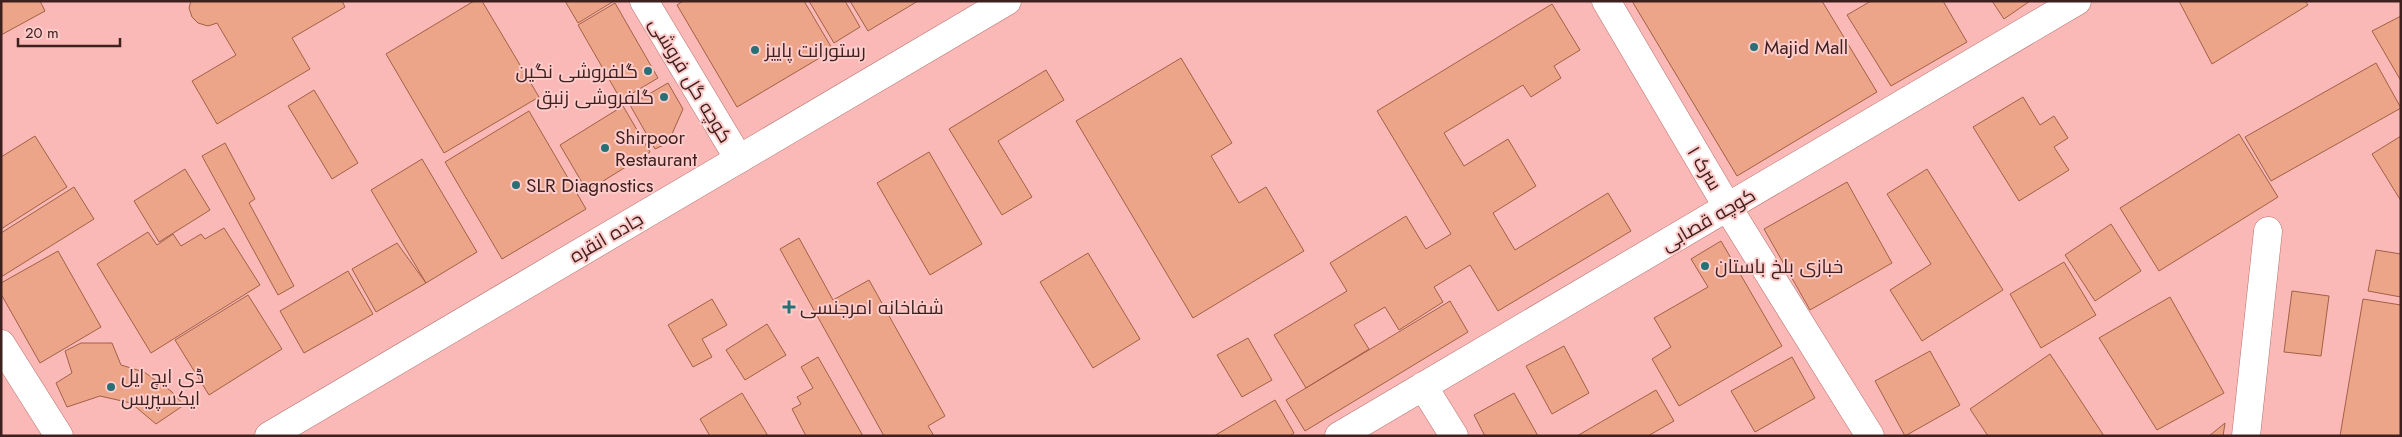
<svg xmlns="http://www.w3.org/2000/svg" width="2402" height="437" viewBox="0 0 2402 437" font-family="Jost,Cairo,sans-serif">
<style>
.building{fill:#eda589;stroke:#a26046}
.lines{fill:none;stroke-linecap:round;stroke-linejoin:round}
.street-casing{stroke:#b86f6c;stroke-width:29}
.secondary-casing{stroke:#b86f6c;stroke-width:29}
.street{stroke:#fff;stroke-width:28}
.secondary{stroke:#fff;stroke-width:28}
.poi-dot{fill:#267076;stroke:#fdcbc9;stroke-width:2}
.labels{text-anchor:middle;stroke-width:4;stroke-linejoin:round;paint-order:stroke}
.poi-label{font-size:19px;fill:#3e201f;stroke:#fdcbc9;text-anchor:start}
.street-label{font-size:19px;fill:#3e201f;stroke:#fdcbc9}
</style>
<rect width="100%" height="100%" fill="#fab9b6"/>
<path class="building" d="M1,1H40L45,11L1,35Z
M191,1H342L345,7L292,38L310,69L217,124L192,81L236,55L217,23L208,26L198,23L192,17L189,8Z
M474,1H482L539,97L444,153L386,54Z
M565,1H614L578,23Z
M683,1H804L833,50L737,107L677,5Z
M809,1H845L860,27L834,43Z
M850,1H918L868,31Z
M1632,1H1822L1877,92L1737,176Z
M1871,1H1943L1967,42L1891,86L1847,15Z
M1992,1H2030L2004,19Z
M2179,1H2305L2308,5L2212,64Z
M615,3L658,78L621,100L578,25Z
M1552,4L1580,50L1554,66L1561,78L1531,97L1523,85L1444,133L1464,166L1508,139L1536,186L1493,213L1515,250L1608,193L1631,231L1498,311L1470,265L1434,287L1443,302L1399,330L1385,307L1354,325L1369,349L1306,388L1274,335L1347,291L1330,263L1406,216L1426,249L1451,234L1377,111Z
M2401,16V81L2372,31Z
M1181,58L1232,143L1211,156L1239,203L1266,187L1304,251L1193,318L1076,121Z
M2376,63L2401,108L2271,181L2245,137Z
M1046,70L1064,100L998,141L1032,197L1002,215L949,129Z
M668,83L683,109L668,143L655,149L630,105Z
M314,90L358,163L332,179L288,106Z
M2023,97L2040,125L2054,116L2068,138L2054,147L2069,170L2019,201L1973,127Z
M623,106L650,152L587,191L560,145Z
M529,111L586,209L502,259L445,162Z
M2239,134L2278,197L2159,271L2120,208Z
M35,136L67,187L1,229V157Z
M2401,136V201L2372,154Z
M225,143L255,199L249,203L294,286L278,295L202,156Z
M929,152L982,244L930,275L877,183Z
M422,159L477,252L426,283L371,190Z
M185,169L210,210L159,242L134,201Z
M1927,169L2003,290L1922,341L1890,290L1931,264L1887,194Z
M1847,182L1892,263L1810,310L1764,229Z
M74,187L94,219L1,277V233Z
M2111,224L2141,271L2095,301L2065,255Z
M224,228L260,285L151,353L97,264L148,232L157,245L173,234L181,246L201,234L205,239Z
M799,238L833,300L869,280L945,416L928,426L934,436H884L780,249Z
M1721,241L1782,346L1679,406L1652,359L1671,347L1654,318L1708,287L1691,259Z
M397,243L426,283L376,312L352,269Z
M2376,250L2401,254V297L2368,291Z
M58,251L101,327L40,363L1,294V283Z
M1088,253L1140,339L1093,368L1040,282Z
M2064,262L2096,315L2041,348L2010,294Z
M348,271L373,314L304,353L280,311Z
M2292,291L2329,296L2321,356L2284,352Z
M248,295L282,349L209,395L175,340Z
M2170,297L2224,393L2157,430L2099,338Z
M712,299L727,325L702,339L712,357L693,367L668,325Z
M2363,299L2401,305V436H2340Z
M1450,301L1468,332L1305,431L1286,400Z
M767,324L786,355L745,380L726,350Z
M1248,338L1272,380L1242,397L1217,355Z
M81,343H112L121,365L144,372L171,391L184,405L156,424L131,403L100,396L67,407L56,383L72,373L65,351Z
M1564,346L1589,393L1552,414L1526,366Z
M1930,351L1960,405L1905,436L1875,381Z
M2050,354L2104,436H1988L1970,409Z
M818,357L863,436H806L792,409L801,404L797,397L813,388L801,367Z
M1792,357L1815,398L1755,432L1731,391Z
M1656,390L1674,421L1648,436H1577Z
M742,393L768,436H710L700,419Z
M1514,393L1538,436H1485L1474,415Z
M1275,400L1294,433L1290,436H1214Z
M2225,423L2223,436H2209Z"/>
<g class="lines">
<g class="street-casing">
<path id="street" d="M644,1L739,159
M1606,1L1728,208L1870,436
M1423,386L1454,436
M1339,436L2077,1
M2246,436L2268,231"/>
</g>
<g class="secondary-casing">
<path id="secondary" d="M1,344L59,436
M269,436L1007,1"/>
</g>
<use href="#street" class="street"/>
<use href="#secondary" class="secondary"/>
</g>
<g class="poi-dot">
<circle cx="1754" cy="47" r="5"/>
<circle cx="755" cy="50" r="5"/>
<circle cx="648" cy="71" r="5"/>
<circle cx="664" cy="97" r="5"/>
<circle cx="605" cy="148" r="5"/>
<circle cx="516" cy="185" r="5"/>
<circle cx="1705" cy="266" r="5"/>
<path d="M786.5 299.5h5v5h5v5h-5v5h-5v-5h-5v-5h5z"/>
<circle cx="111" cy="387" r="5"/>
</g>
<g class="labels">
<g class="poi-label">
<text x="1764" y="54">Majid Mall</text>
<text x="765" y="57">رستورانت پاییز</text>
<text x="638" y="78" text-anchor="end">گلفروشی نگین</text>
<text x="654" y="104" text-anchor="end">گلفروشی زنبق</text>
<text x="615" y="144">Shirpoor<tspan x="615" dy="22">Restaurant</tspan></text>
<text x="526" y="192">SLR Diagnostics</text>
<text x="1715" y="273">خبازی بلخ باستان</text>
<text x="800" y="314">شفاخانه امرجنسی</text>
<text x="121" y="383">ڈی ایچ ایل<tspan x="121" dy="22">ایکسپریس</tspan></text>
</g>
<g class="street-label">
<text transform="translate(691 80) rotate(59)" y="7">کوچه گل فروشی</text>
<text transform="translate(1705 168) rotate(59)" y="7">سرک ۱</text>
<text transform="translate(1708 219) rotate(-30)" y="7">کوچه قصابی</text>
<text transform="translate(606 237) rotate(-30)" y="7">جادہ انقرہ</text>
</g>
</g>
<rect width="2402" height="437" fill="none" stroke="#3e201f" stroke-width="5"/>
<path d="M18 38v8h102v-8" fill="none" stroke="#3e201f" stroke-width="2.5"/>
<text x="25" y="38" font-size="15" fill="#3e201f" stroke="#fdcbc9" stroke-width="4" paint-order="stroke">20 m</text>
</svg>
